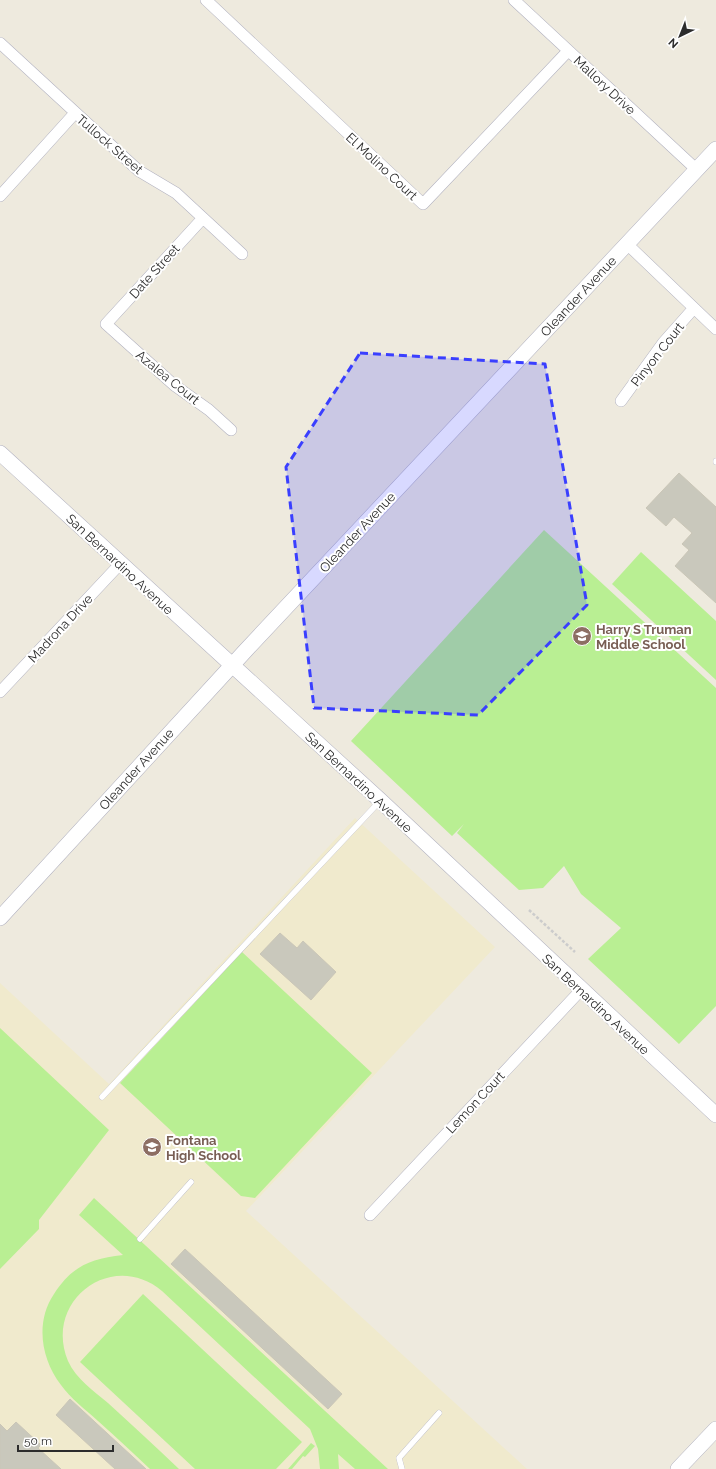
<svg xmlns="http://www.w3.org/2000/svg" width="716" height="1469" viewBox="0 0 716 1469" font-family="Raleway,sans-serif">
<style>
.education{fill:#f0eacd}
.pitch{fill:#b9ef93}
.building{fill:#c9c8bc;stroke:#cac6b7}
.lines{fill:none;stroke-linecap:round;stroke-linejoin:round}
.lane-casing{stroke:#b2b2c0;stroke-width:6}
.street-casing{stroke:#b2b2c0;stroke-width:12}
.secondary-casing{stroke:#b2b2c0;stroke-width:16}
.path{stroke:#ccc;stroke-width:2.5;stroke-dasharray:3 2;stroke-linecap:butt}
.lane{stroke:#fff;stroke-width:5.5}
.street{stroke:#fff;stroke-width:11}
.secondary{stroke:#fff;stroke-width:15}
.marked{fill:#3a3fff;fill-opacity:0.2;stroke:#3a3fff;stroke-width:3;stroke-dasharray:8 5;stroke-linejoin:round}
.labels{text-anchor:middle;stroke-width:4;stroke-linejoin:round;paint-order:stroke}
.street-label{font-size:13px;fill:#2c2c2c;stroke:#fff}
.education-label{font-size:13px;font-weight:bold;fill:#785e54;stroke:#fff;text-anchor:start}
</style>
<rect width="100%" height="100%" fill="#eeeade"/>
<path class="education" d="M355,818L495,947L246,1211L527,1469H0V983L109,1084Z"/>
<path class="pitch" d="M544,530L716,688V1006L679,1044L588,959L621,928L581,894L564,866L543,888L519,890L457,833L464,824L452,836L351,741Z
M641,552L716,621V680L612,584Z
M242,952L372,1073L255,1198L241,1196L120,1083Z
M0,1028L109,1130L39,1220V1229L0,1269Z
M94,1198L388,1469H355L338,1454L339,1469H320L318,1449L310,1429L162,1291C112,1249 43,1301 68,1361C76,1379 94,1391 108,1403C132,1425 156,1447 179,1469H150C133,1453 116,1437 98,1421C86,1410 70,1398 61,1385C41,1359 35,1322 54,1294C72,1266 90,1259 123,1255L79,1215Z
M143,1294L302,1442L276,1469H195L80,1362Z
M311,1443L315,1446L305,1457L303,1456L292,1469H288Z"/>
<path class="building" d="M679,473L716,507V603L675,566L689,550L682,544L692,533L674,517L666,526L646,508Z
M280,933L297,948L303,941L336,972L311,1000L260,954Z
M185,1249L342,1394L328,1409L171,1264Z
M70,1399L146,1469H115L56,1415Z
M16,1422L41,1445L38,1448L61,1469H0V1424L7,1431Z"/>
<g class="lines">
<g class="lane-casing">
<path id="lane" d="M716,461V462
M102,1097L380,801
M140,1239L191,1182
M402,1469L399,1458L439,1413"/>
</g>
<g class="street-casing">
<path id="street" d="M206,0L423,204L568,51
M514,0L697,170
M0,43L139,171L176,193L242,254
M0,196L75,113
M203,218L106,324L174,385L209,410L231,430
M627,244L716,329
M621,401L663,343L694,308
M0,692L120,564
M370,1215L581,990"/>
</g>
<g class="secondary-casing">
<path id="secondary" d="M0,453L381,801L716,1115
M0,918L247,649L716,149
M678,1469L716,1429"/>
</g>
<path class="path" d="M529,910L575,952"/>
<use href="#lane" class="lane"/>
<use href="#street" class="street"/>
<use href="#secondary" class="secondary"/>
</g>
<path class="marked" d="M360,353L545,364L587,605L478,715L314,708L286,467Z"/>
<defs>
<g id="school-disc" transform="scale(1)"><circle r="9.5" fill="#8d6e63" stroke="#fff"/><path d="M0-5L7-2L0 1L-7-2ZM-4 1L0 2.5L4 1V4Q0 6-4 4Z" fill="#fff"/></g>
</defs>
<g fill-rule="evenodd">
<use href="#school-disc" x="582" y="636"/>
<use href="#school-disc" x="152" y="1147"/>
</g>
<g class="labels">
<g class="street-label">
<text transform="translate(605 85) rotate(43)" y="5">Mallory Drive</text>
<text transform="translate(110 144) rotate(41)" y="5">Tullock Street</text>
<text transform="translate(382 166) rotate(43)" y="5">El Molino Court</text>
<text transform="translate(154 271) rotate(-48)" y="5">Date Street</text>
<text transform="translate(578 296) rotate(-47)" y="5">Oleander Avenue</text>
<text transform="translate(657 354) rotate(-52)" y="5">Pinyon Court</text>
<text transform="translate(168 377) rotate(39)" y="5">Azalea Court</text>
<text transform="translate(357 532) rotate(-47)" y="5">Oleander Avenue</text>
<text transform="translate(120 564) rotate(43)" y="5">San Bernardino Avenue</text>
<text transform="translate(60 628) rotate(-47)" y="5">Madrona Drive</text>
<text transform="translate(136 769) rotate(-48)" y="5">Oleander Avenue</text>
<text transform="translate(359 782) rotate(43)" y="5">San Bernardino Avenue</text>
<text transform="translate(596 1004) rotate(43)" y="5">San Bernardino Avenue</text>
<text transform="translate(475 1102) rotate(-47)" y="5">Lemon Court</text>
</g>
<g class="education-label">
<text x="596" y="634">Harry S Truman<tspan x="596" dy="15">Middle School</tspan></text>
<text x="166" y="1145">Fontana<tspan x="166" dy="15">High School</tspan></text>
</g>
</g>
<g transform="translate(680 36) rotate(223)" stroke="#ffffff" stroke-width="3" paint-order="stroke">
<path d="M0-3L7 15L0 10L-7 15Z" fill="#2c2c2c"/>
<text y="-6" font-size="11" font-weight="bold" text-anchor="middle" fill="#2c2c2c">N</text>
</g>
<path d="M18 1445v6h95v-6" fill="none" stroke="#2c2c2c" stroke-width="2"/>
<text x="24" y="1445" font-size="12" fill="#2c2c2c" stroke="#ffffff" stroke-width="3" paint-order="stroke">50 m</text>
</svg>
